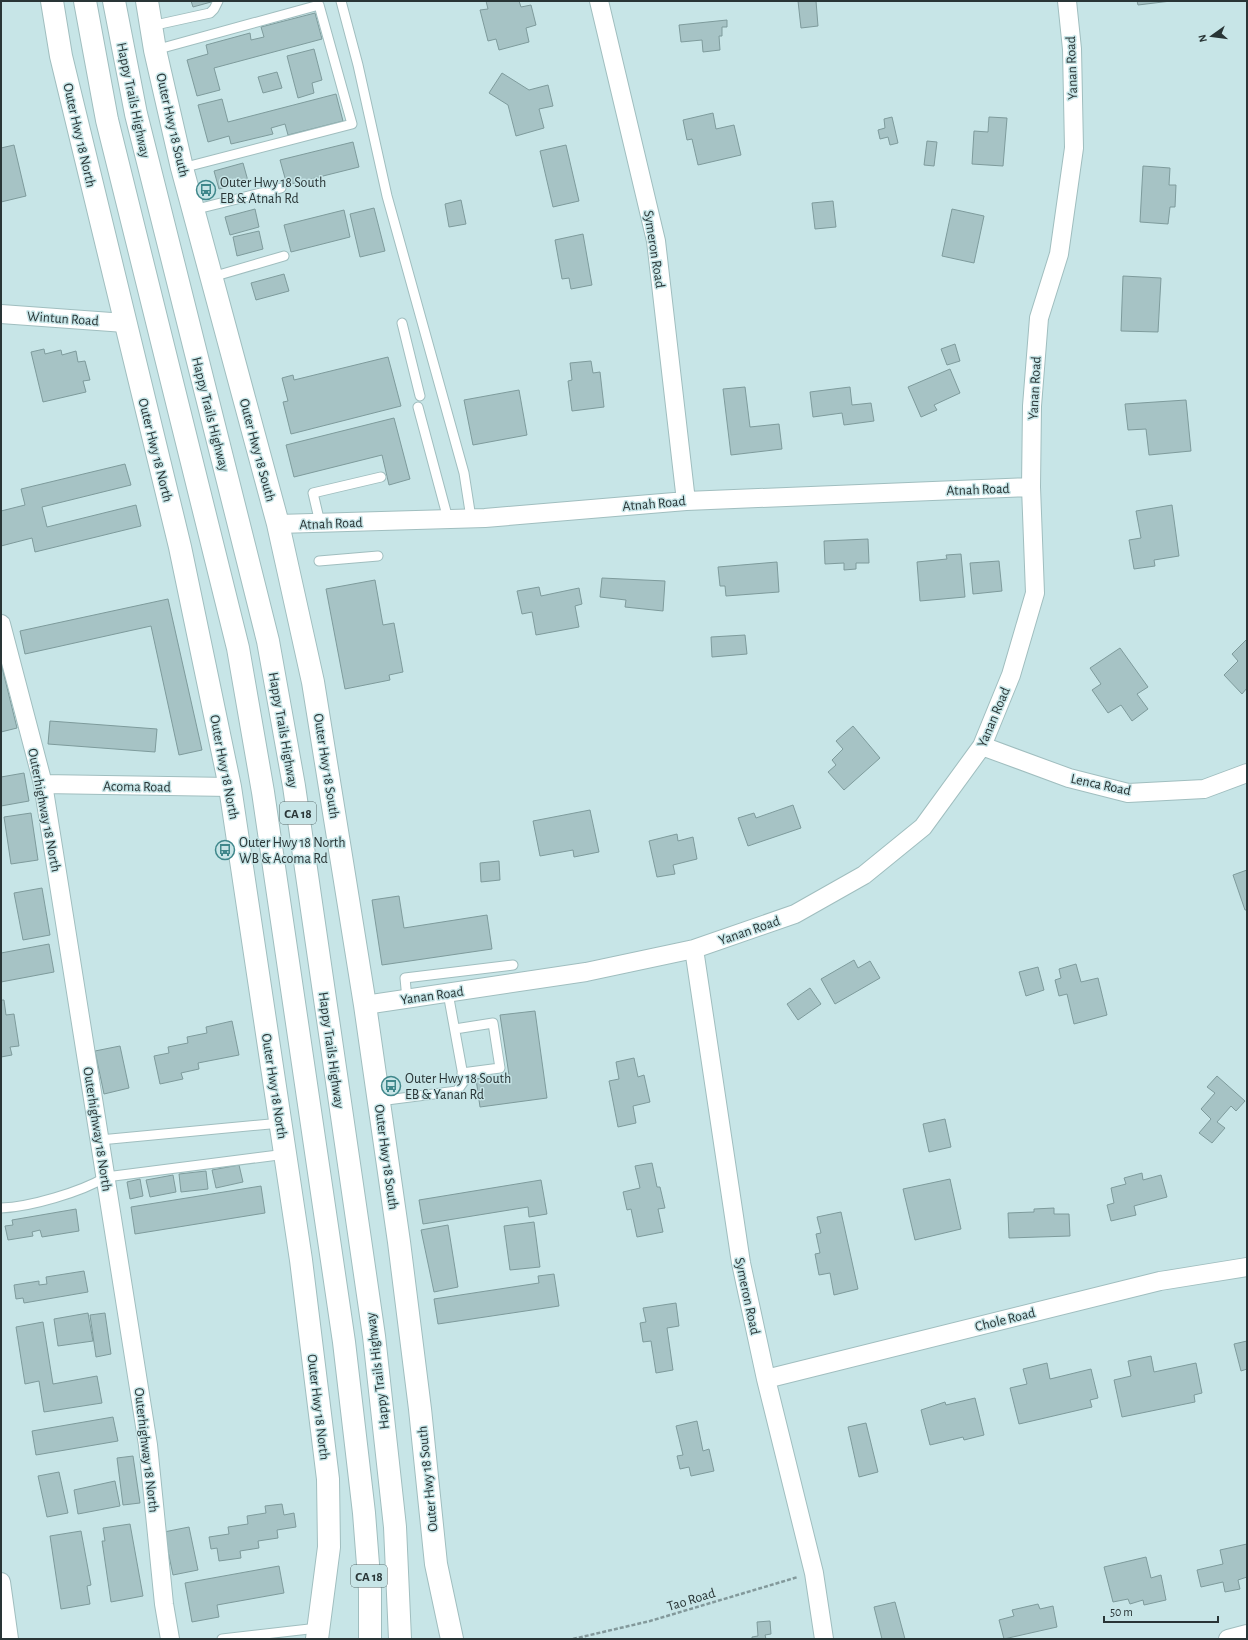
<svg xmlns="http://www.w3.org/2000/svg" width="1248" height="1640" viewBox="0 0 1248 1640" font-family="'Alegreya Sans',sans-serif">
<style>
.building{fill:#a6c3c5;stroke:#7e9b9c}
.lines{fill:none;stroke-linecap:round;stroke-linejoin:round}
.lane-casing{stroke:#a0bebf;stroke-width:11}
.street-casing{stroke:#a0bebf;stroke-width:20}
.secondary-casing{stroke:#a0bebf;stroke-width:24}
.primary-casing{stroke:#a0bebf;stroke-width:24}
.path{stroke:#83999b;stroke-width:2.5;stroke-dasharray:4 2;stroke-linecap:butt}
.lane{stroke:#fff;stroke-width:9}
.street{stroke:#fff;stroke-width:18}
.secondary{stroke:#fff;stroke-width:22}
.primary{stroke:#fff;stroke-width:22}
.labels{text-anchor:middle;stroke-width:3;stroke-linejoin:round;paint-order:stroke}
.shield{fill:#c7e5e7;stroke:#586a6b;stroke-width:1}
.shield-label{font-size:13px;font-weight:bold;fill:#293536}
.street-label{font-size:14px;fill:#293536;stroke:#c7e5e7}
.poi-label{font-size:14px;fill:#293536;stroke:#c7e5e7;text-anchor:start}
</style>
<rect width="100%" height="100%" fill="#c7e5e7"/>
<path class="building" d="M191,1H211V2L193,7Z
M486,1H519L521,7L531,5L536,25L526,28L529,42L499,50L496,39L488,41L480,10L488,9Z
M798,1H816L818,26L801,28Z
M1137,1H1171L1138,5Z
M315,13L322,39L214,68L220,90L197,96L187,60L208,54L206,45L250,33L251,40L264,37L261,27Z
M727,20V27H722V36H719L720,50L703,52L702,40L681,42L679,25Z
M314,49L322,80L312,83L314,93L298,98L287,56Z
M277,72L282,88L263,93L258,77Z
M502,73L529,90L548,85L553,106L539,109L544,128L516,136L508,105L489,93Z
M336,94L343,121L288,135L285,124L271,128L273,134L231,144L229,136L208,142L198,105L222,99L228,122Z
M713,113L716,129L734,125L741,155L698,165L692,139L687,140L683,120Z
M892,117L898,143L890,145L888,137L880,139L878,130L885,128L884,119Z
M989,117L1007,118L1003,166L972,164L974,131L988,132Z
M927,141L937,142L934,166L924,165Z
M353,142L359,167L287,185L280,160Z
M14,145L26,196L1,202V148Z
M566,145L579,201L553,207L540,151Z
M243,163L248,181L219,189L214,171Z
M1143,166L1170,168L1169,185H1176L1175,207H1170L1168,224L1140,222Z
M461,200L466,224L449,227L445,204Z
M833,201L836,227L815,229L812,203Z
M374,208L385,251L360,257L350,214Z
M255,209L259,227L230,235L225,217Z
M952,209L984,216L974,263L942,256Z
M344,210L350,237L291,252L284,225Z
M259,231L263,249L237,256L233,237Z
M583,234L592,285L571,289L569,278L562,279L555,240Z
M284,274L289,291L256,300L251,283Z
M1123,276L1161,278L1158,332L1121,331Z
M955,344L960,361L947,365L941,349Z
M44,349L45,354L61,350L62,355L76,351L78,362L85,361L90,380L83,381L86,392L43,402L31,352Z
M388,357L401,406L291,434L283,402L288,401L282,378L293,375L294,380Z
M591,361L593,373L600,372L604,407L572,411L568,381L572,380L570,363Z
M950,369L960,393L934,405L937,410L921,417L908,387Z
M745,387L750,427L779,424L782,449L731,455L723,389Z
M850,387L852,405L871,403L874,421L844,425L842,413L813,417L810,392Z
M519,390L527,435L473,445L464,400Z
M1186,400L1191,451L1149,455L1146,429L1128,430L1125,404Z
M394,418L410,479L389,485L382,455L294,477L286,445Z
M125,464L131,485L42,507L47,527L136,505L141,526L35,552L32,538L1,546V511L25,505L21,489Z
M1172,505L1179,556L1154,560L1155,566L1134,569L1129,540L1141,538L1136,511Z
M868,539L869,563H856V569L844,570V563L825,564L824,541Z
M961,554L965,597L920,601L917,562L947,559L946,555Z
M999,561L1002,591L973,594L970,563Z
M777,562L779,592L726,596L725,586H720L718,567Z
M602,578L665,581L663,611L625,607L626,600L600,597Z
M375,580L383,625L394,623L403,672L389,675L390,680L345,689L326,589Z
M539,587L541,596L579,588L582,604L575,606L579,627L536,635L532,612L522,614L517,591Z
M168,599L202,750L179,755L151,626L25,654L20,631Z
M745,635L747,654L712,657L711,637Z
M1247,639V688L1242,694L1224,675L1238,661L1232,654Z
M1120,648L1148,687L1137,694L1148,709L1132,721L1121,705L1108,713L1092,690L1101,684L1090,668Z
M1,663L17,728L1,732Z
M50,721L157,729L155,752L48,744Z
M853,726L880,758L844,790L828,772L836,765L832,760L843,749L836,741Z
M24,773L29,801L1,806V777Z
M793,805L801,828L748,846L738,818L754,813L756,818Z
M590,810L599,852L574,857L573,850L540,856L533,821Z
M31,813L38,860L11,864L4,817Z
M677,834L678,841L693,837L697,859L673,865L675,874L657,877L649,841Z
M499,861L500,880L481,882L480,863Z
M1247,870V910H1245L1233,875Z
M42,888L50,935L23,940L14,893Z
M399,896L404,928L487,915L492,949L382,965L372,900Z
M49,944L54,972L1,982V953Z
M854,960L858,968L870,961L880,978L835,1004L821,979Z
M1076,964L1081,982L1098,978L1107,1015L1074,1024L1067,994L1059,996L1055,980L1061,978L1059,969Z
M1038,967L1044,990L1026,996L1019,972Z
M810,988L821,1004L798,1020L787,1004Z
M1,1000H4L6,1015L14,1014L19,1046L10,1047L12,1055L1,1057Z
M535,1011L547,1098L480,1107L476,1079L509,1075L500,1015Z
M232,1021L239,1055L198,1063L199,1069L181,1073L183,1079L160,1084L154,1056L169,1053L168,1047L188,1043L187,1037L207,1033L206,1027Z
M120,1046L129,1088L104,1094L95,1051Z
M634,1058L638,1077L644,1075L650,1102L633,1106L636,1123L618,1127L609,1081L619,1079L616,1062Z
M1217,1076L1245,1101L1236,1111L1231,1106L1217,1122L1225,1128L1212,1143L1199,1133L1211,1119L1201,1109L1215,1093L1207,1087Z
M945,1119L951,1147L929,1152L923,1124Z
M652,1163L657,1187H660L665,1208L658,1209L663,1232L637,1237L631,1209L627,1210L623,1192L640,1188L635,1166Z
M239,1165L243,1182L216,1188L212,1170Z
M206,1171L208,1189L181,1192L179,1174Z
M1142,1173L1143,1180L1161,1175L1167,1197L1134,1206L1136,1215L1111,1221L1107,1205L1114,1203L1111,1188L1126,1184L1124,1178Z
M173,1175L176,1192L150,1197L146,1180Z
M140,1179L143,1196L130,1199L127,1182Z
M950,1179L961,1229L915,1240L903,1189Z
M541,1180L547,1214L529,1217L528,1207L423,1224L419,1200Z
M261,1186L265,1213L135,1234L131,1207Z
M1054,1208V1214H1069L1070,1236L1009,1238L1008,1213L1034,1212V1209Z
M76,1209L79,1231L42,1237L40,1230L32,1232L33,1236L8,1240L5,1226L13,1225L12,1220Z
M841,1212L858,1289L834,1295L830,1273L819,1275L815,1254L820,1253L816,1234L821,1233L817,1217Z
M534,1222L540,1267L510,1270L504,1226Z
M448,1225L458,1287L434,1292L421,1230Z
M84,1271L88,1292L24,1303L23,1298L16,1299L14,1285L39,1281V1285L47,1284L46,1277Z
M554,1274L559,1306L438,1324L434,1299L539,1283L538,1276Z
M676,1303L679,1326L667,1328L673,1370L656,1373L651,1341L643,1342L640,1323L646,1322L643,1308Z
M88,1313L93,1341L58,1346L54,1319Z
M105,1313L111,1354L96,1357L90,1315Z
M43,1322L53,1384L97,1376L102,1403L44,1412L39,1381L25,1384L16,1327Z
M1247,1341V1369L1241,1371L1234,1344Z
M1151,1356L1154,1372L1196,1363L1202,1393L1194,1395L1195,1402L1122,1417L1114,1380L1131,1376L1128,1361Z
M1047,1363L1050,1379L1091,1369L1098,1398L1090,1400L1092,1407L1019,1424L1010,1388L1027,1384L1023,1369Z
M975,1398L984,1435L964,1440L963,1437L930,1445L921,1410L945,1402L946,1405Z
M113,1417L118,1441L36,1455L32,1431Z
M697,1421L703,1451L709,1449L714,1471L691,1476L689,1467L680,1469L677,1456L683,1455L676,1426Z
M866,1423L878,1472L859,1477L848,1427Z
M133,1456L140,1503L123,1505L117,1458Z
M59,1472L68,1513L47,1517L38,1476Z
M115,1481L120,1506L78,1514L74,1490Z
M282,1504L284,1515L294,1513L296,1527L277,1530L278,1538L258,1541L259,1548L240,1551L241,1558L219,1561L217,1548L211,1549L209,1537L229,1534L228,1527L248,1524L247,1516L266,1513L265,1506Z
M130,1524L143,1596L111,1602L102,1541H105L103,1528Z
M189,1527L198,1570L173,1575L164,1532Z
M81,1531L91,1585L87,1586L90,1604L61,1609L50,1536Z
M1247,1544V1577L1238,1580L1240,1589L1225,1592L1223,1582L1201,1587L1197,1570L1223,1564L1220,1550Z
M1146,1557L1151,1578L1161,1575L1166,1600L1144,1605L1143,1600L1130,1604L1128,1599L1113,1602L1104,1567Z
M279,1566L284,1593L217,1605L219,1617L192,1622L185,1583Z
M895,1602L905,1639H882L874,1607Z
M1038,1604L1040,1609L1053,1606L1057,1627L1004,1639L999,1620L1014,1616L1012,1610Z
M770,1621L771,1634L765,1635L766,1639H752V1637L758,1636L757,1622Z"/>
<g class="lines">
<g class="lane-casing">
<path id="lane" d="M341,1L358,65L387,196L464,473L471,518
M151,26L210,13L214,9L218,1
M155,50L319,5L352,124L182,168
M193,210L281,188
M212,277L284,256
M402,323L420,396
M418,407L448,519
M320,523L313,493L381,477
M319,561L378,556
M407,999L405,978L513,965
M455,1029L493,1023L500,1068L462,1073
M379,1101L457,1091L464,1081L448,993
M100,1140L281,1123
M1,1208C30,1207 81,1192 106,1177L286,1154
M222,1639L318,1628"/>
</g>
<g class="street-casing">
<path id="street" d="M599,1L656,241L686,501
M1,314L125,323
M278,524L485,518L686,501L1031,487
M1,624L43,784L148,1445L164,1604L170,1639
M982,746L1069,778L1128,793L1204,789L1247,773
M43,784L230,787
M694,949L741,1263L766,1379L814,1573L824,1639
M365,1005L586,972L694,949L795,914L864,875L923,827L982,746L1011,675L1035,593L1031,487L1032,406L1039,318L1059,254L1074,148L1072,49L1067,1
M766,1379L1160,1281L1247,1267
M1,1582L9,1639
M1228,1639L1247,1634"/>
</g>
<g class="secondary-casing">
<path id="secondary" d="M52,1L61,56L180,547L230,787L301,1260L328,1479L329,1547L317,1639
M147,1L155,50L182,168L278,524L313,682L365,1005L399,1242L420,1409L436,1564L452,1639"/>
</g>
<g class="primary-casing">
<path id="primary" d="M85,1L107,120L238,648L263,792L344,1342L364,1513L370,1590V1639
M114,1L136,114L268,641L294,786L374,1336L395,1527L400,1639"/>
</g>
<path class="path" d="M573,1639L650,1621L798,1577"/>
<use href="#lane" class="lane"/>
<use href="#street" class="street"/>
<use href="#secondary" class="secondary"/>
<use href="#primary" class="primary"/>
</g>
<defs>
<g id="bus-ring" transform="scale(1)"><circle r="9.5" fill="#c7e5e7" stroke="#3f878b" stroke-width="1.5"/><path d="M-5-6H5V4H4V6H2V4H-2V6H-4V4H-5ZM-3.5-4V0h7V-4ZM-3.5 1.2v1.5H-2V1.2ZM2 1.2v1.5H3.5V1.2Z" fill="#3f878b"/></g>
</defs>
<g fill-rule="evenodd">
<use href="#bus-ring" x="206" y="190"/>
<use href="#bus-ring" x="225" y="850"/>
<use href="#bus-ring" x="391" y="1086"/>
</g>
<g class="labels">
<g class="shield">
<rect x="280" y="802" width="36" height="22" rx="3"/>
<rect x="351" y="1565" width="36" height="22" rx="3"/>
</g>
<g class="shield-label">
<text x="298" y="818">CA 18</text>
<text x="369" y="1581">CA 18</text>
</g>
<g class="street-label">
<text transform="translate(1071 68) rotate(-92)" y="5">Yanan Road</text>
<text transform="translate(134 100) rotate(78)" y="5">Happy Trails Highway</text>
<text transform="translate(173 125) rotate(77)" y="5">Outer Hwy 18 South</text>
<text transform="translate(80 135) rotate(77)" y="5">Outer Hwy 18 North</text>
<text transform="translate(655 249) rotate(81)" y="5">Symeron Road</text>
<text transform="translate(63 318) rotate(4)" y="5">Wintun Road</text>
<text transform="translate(1034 388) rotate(-87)" y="5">Yanan Road</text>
<text transform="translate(211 414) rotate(76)" y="5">Happy Trails Highway</text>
<text transform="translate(156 450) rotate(76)" y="5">Outer Hwy 18 North</text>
<text transform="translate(258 450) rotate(75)" y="5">Outer Hwy 18 South</text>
<text transform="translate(978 489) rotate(-2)" y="5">Atnah Road</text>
<text transform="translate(654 503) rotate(-5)" y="5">Atnah Road</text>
<text transform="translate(331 523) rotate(-2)" y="5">Atnah Road</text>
<text transform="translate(993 717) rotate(-67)" y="5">Yanan Road</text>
<text transform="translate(284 730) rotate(80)" y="5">Happy Trails Highway</text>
<text transform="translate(327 766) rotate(81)" y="5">Outer Hwy 18 South</text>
<text transform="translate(225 767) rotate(79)" y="5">Outer Hwy 18 North</text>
<text transform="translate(1101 784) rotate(12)" y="5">Lenca Road</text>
<text transform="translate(137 786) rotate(1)" y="5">Acoma Road</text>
<text transform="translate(45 810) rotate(79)" y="5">Outerhighway 18 North</text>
<text transform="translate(749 930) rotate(-19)" y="5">Yanan Road</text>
<text transform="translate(432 995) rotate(-8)" y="5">Yanan Road</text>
<text transform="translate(332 1050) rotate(82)" y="5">Happy Trails Highway</text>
<text transform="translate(275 1086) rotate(81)" y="5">Outer Hwy 18 North</text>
<text transform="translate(98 1129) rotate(81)" y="5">Outerhighway 18 North</text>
<text transform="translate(387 1157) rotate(82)" y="5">Outer Hwy 18 South</text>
<text transform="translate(748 1296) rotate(78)" y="5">Symeron Road</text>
<text transform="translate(1005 1319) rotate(-14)" y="5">Chole Road</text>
<text transform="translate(377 1371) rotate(-97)" y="5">Happy Trails Highway</text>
<text transform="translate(319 1407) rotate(83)" y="5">Outer Hwy 18 North</text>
<text transform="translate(147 1450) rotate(83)" y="5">Outerhighway 18 North</text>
<text transform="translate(427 1479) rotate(-96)" y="5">Outer Hwy 18 South</text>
<text transform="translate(691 1599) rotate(-17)" y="5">Tao Road</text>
</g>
<g class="poi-label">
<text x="220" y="187">Outer Hwy 18 South<tspan x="220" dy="16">EB &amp; Atnah Rd</tspan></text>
<text x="239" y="847">Outer Hwy 18 North<tspan x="239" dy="16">WB &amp; Acoma Rd</tspan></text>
<text x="405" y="1083">Outer Hwy 18 South<tspan x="405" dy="16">EB &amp; Yanan Rd</tspan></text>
</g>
</g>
<rect width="1248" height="1640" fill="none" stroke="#293536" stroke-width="4"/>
<g transform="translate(1212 36) rotate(256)" stroke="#c7e5e7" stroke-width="3" paint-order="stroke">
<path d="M0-3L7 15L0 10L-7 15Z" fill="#293536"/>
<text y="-6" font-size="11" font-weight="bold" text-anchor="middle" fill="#293536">N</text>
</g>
<path d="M1104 1616v6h114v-6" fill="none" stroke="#293536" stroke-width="2"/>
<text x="1110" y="1616" font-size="12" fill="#293536" stroke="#c7e5e7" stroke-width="3" paint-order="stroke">50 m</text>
</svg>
